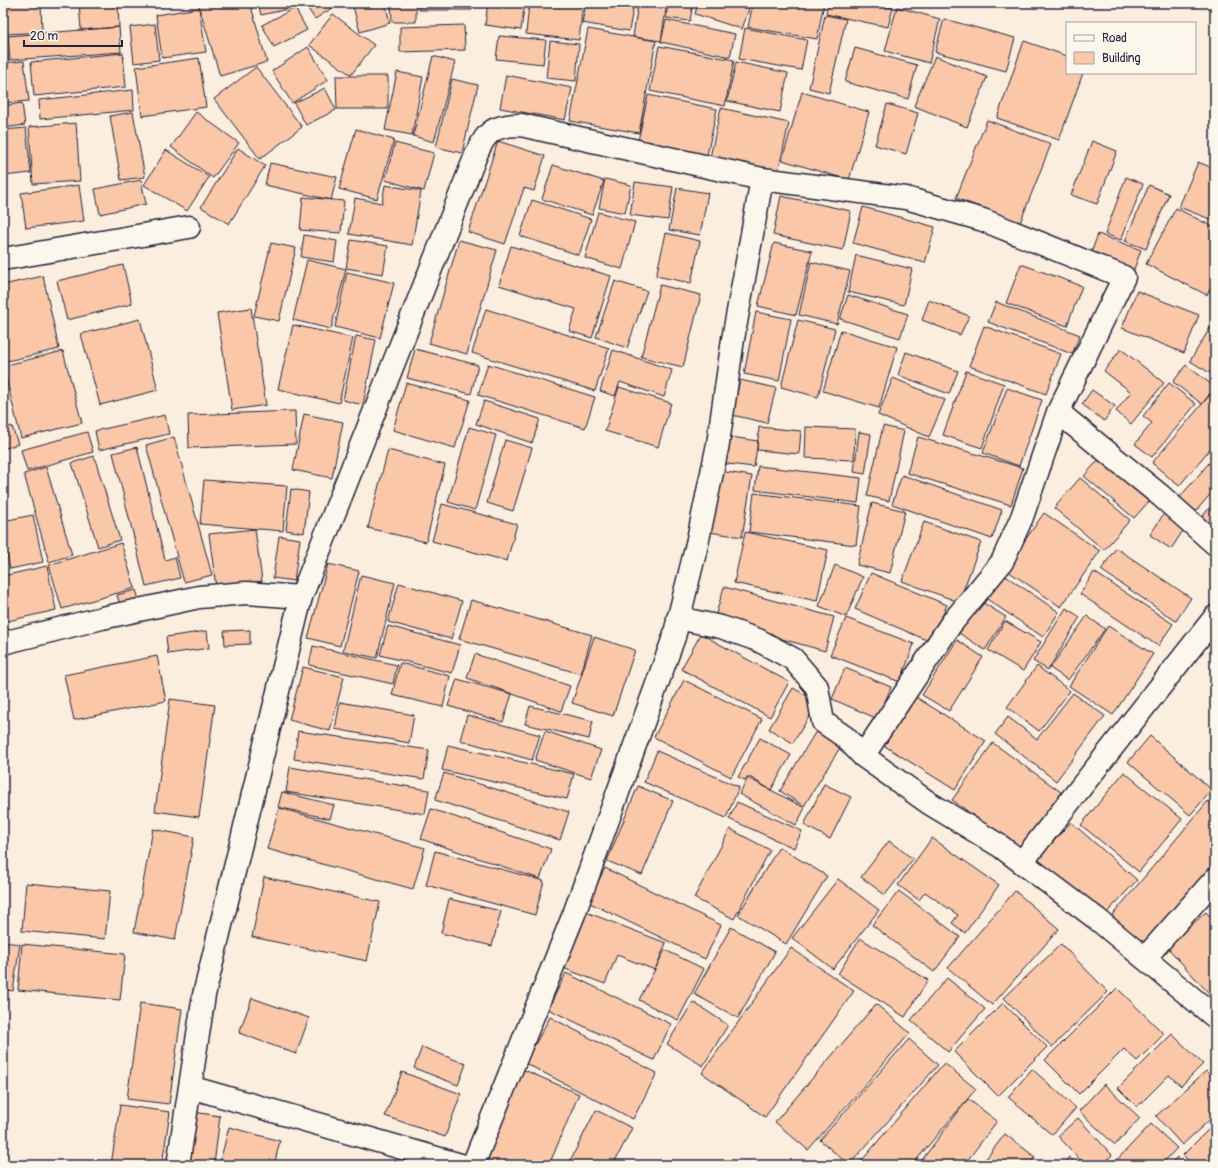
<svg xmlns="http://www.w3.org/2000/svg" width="1218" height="1168" viewBox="0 0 1218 1168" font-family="Pangolin,sans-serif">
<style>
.building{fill:#fac8a9;stroke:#22223b}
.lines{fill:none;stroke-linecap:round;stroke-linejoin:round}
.minor-casing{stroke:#22223b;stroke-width:25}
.minor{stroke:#fbf7ec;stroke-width:22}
</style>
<rect width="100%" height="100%" fill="#fbeedf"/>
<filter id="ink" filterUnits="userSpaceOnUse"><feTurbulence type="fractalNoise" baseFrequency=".025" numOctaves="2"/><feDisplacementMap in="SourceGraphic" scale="8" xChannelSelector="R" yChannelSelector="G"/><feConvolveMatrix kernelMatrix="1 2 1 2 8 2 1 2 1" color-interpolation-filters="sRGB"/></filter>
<g filter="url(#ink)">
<path class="building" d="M5,3H41L42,32L7,34Z
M79,3H118L119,27L81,30Z
M148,3H179L149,8Z
M198,3H250L267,62L220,76Z
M258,3H287L288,9L261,15Z
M304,3H335L337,5L315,19Z
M352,3H385L390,23L360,32Z
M391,3H416V22H392Z
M419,3H472V10H419Z
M488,3H525L521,30L485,25Z
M529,3H583L579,40L526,34Z
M586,3H634L629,31L582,23Z
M638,3H667L661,41L633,37Z
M668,3H693L690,21L666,18Z
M698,3H751L742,29L695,14Z
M753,3H824L817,39L748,27Z
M828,3H871L893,8L888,27L826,14Z
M897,7L940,19L929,63L885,51Z
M199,8L206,52L162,58L156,15Z
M295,8L307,30L274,47L262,25Z
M333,14L374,45L351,75L309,45Z
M825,15L846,19L829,93L809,88Z
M944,19L1015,38L1006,71L935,52Z
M666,20L735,34L730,57L661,42Z
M155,24L159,60L134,63L130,27Z
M464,25L465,50L400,52V27Z
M119,27L121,52L10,60L8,36Z
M745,28L807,40L801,70L739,59Z
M588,29L656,41L639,133L570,121Z
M3,36H6L8,61L3,62Z
M499,36L546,40L543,64L496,59Z
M550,41L579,44L576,81L546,78Z
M1024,41L1067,56V73H1083L1059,140L997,118Z
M659,46L734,60L725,106L650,91Z
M308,47L328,80L292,103L272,71Z
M855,48L917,65L908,99L845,82Z
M123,53L126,87L34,96L31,62Z
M433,56L455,62L434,142L413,136Z
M935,56L987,77L967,127L914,106Z
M199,58L206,107L142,116L136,67Z
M24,61L29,101L3,103V63Z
M736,62L788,73L780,112L727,101Z
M256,67L302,127L260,159L214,99Z
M397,72L423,77L412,135L385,130Z
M506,75L572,88L565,120L500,108Z
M336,76H388V109H337Z
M452,79L478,85L462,153L436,147Z
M325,88L336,110L306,125L294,103Z
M133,90L134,110L40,119L39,100Z
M802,92L869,112L849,180L782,160Z
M648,95L717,109L707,155L638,141Z
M22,103L25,125L3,128V106Z
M887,104L918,113L906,154L875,145Z
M721,108L789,123L777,177L709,162Z
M133,112L145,177L121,180L110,116Z
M196,112L239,143L213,178L171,147Z
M987,120L1051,144L1020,223L956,198Z
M76,123L80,181L33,184L29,127Z
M26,128L31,173L3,176V130Z
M356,129L394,140L377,199L339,189Z
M498,141L545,156L534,191L524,188L505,244L468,232Z
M1092,141L1117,151L1097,204L1071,195Z
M395,143L434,153L424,191L385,180Z
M238,148L265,166L229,224L201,207Z
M166,150L209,177L187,211L144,185Z
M1198,162L1215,169V221L1179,207Z
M270,163L337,177L331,200L265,185Z
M553,165L604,181L592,215L542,199Z
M1126,177L1143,184L1121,240L1105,234Z
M605,179L631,185L625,213L599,208Z
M141,180L146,204L100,214L95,189Z
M635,182L673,187L668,220L630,215Z
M79,185L84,221L26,228L21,193Z
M385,185L421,191L412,245L349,234L355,198L382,203Z
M1149,185L1169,194L1146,249L1125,241Z
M677,188L708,193L700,235L669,230Z
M781,196L851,211L843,250L773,235Z
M303,197L344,201L341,233L300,230Z
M532,200L591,219L579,255L520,236Z
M863,207L935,227L925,263L853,243Z
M1176,208L1215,228V280L1207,295L1146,264Z
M598,212L635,222L622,269L585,258Z
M666,233L700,241L691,283L656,276Z
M1098,234L1141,250L1133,272L1090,256Z
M304,235L337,241L334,262L301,257Z
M351,240L388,246L383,274L346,268Z
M459,240L497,250L467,354L429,343Z
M271,243L296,248L279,321L254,316Z
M774,243L812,251L796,315L758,306Z
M511,246L611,276L592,338L569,331L576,309L499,285Z
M856,255L912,269L904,305L848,292Z
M307,260L346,269L331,329L293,320Z
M811,262L850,271L837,324L799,315Z
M1021,264L1082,286L1067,326L1006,303Z
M123,265L132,304L67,320L57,281Z
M347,272L394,283L380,338L335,327Z
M43,276L59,349L3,362V285Z
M615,281L647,291L627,348L596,337Z
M660,285L701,295L683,367L641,357Z
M1137,291L1199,315L1184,353L1122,328Z
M848,295L908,314L900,338L840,319Z
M929,300L969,316L960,335L922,320Z
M996,302L1080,335L1072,354L988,322Z
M251,308L266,405L232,410L217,313Z
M486,309L609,348L595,391L472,353Z
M756,312L791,319L779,381L744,374Z
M140,319L158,390L100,405L81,334Z
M798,320L835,329L818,397L781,387Z
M293,325L353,338L339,403L278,389Z
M984,326L1061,354L1046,394L969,366Z
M1210,328L1215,332V376L1190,361Z
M841,330L897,347L879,408L823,391Z
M356,336L376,340L363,405L343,400Z
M415,349L478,365L471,394L407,378Z
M1121,349L1164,383L1131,424L1116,411L1131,392L1104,371Z
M613,350L672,370L664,397L620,382L615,396L600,391Z
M63,351L82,423L21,438L3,366Z
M906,352L958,371L949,394L898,375Z
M488,364L595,397L585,428L478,395Z
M1186,365L1215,387L1202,404L1173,382Z
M966,371L1004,384L982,448L943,435Z
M893,378L945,400L929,437L878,415Z
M740,380L776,388L767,423L732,415Z
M406,383L470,400L455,448L393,430Z
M1169,383L1196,404L1152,457L1135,444L1152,423L1143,416Z
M619,387L671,403L658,447L605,431Z
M1007,388L1042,400L1019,466L983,453Z
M1215,389V443L1179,486L1152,463Z
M1092,390L1115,406L1104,421L1082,404Z
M484,401L540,419L532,443L476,424Z
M295,411L296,444L189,448L188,415Z
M304,414L343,422L332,478L293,470Z
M165,415L169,434L99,450L95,431Z
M12,426L18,444L3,449V429Z
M883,426L904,431L889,501L867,496Z
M469,427L496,435L475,510L448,502Z
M759,427L801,431L799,454L757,450Z
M806,427L855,429L854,460L805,458Z
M87,432L93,452L27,471L21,450Z
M859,432L871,434L865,474L854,472Z
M724,436L758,441L754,467L720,463Z
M174,437L212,575L184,582L146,445Z
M918,437L1023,468L1011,505L907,473Z
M505,440L532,448L513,511L487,503Z
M137,447L165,560L175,557L180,578L146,586L113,453Z
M388,450L445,465L426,542L368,528Z
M94,456L120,540L98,547L72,463Z
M1215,456V489L1195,512L1179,498Z
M1101,457L1151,499L1134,518L1084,476Z
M758,466L861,478L858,503L755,490Z
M46,467L72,555L49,562L24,474Z
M719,471L752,476L742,537L709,532Z
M902,475L1002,510L992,539L892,504Z
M1080,478L1130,520L1104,550L1054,508Z
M204,480L287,486L283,531L200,524Z
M291,489L309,492L304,533L286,530Z
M754,493L861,506L856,545L749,532Z
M1215,501V528L1202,517Z
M872,503L905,511L890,573L857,565Z
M442,504L517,524L507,561L432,541Z
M1165,512L1186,526L1171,549L1150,535Z
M1044,513L1100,551L1061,607L1005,569Z
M33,515L43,562L10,569L3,537V521Z
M924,522L981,542L959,602L902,581Z
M255,529L262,581L216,587L209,534Z
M745,532L828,550L817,601L734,583Z
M279,536L300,539L294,581L273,578Z
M121,543L135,588L62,609L49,565Z
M1116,548L1191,598L1176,621L1101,570Z
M328,564L359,571L340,646L308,638Z
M835,565L863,577L846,617L819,606Z
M47,566L56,610L8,621L3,600V576Z
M998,571L1059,612L1043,637L981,595Z
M1094,572L1173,624L1158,646L1080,594Z
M871,573L947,605L931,642L855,609Z
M361,575L395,583L377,658L343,651Z
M399,583L462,601L451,639L388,622Z
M724,587L834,617L825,651L714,620Z
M136,590L141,606L122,612L117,595Z
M977,599L1006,617L985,650L956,631Z
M471,600L592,635L581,674L459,639Z
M1066,608L1080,617L1048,670L1033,661Z
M1087,616L1105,629L1068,680L1050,668Z
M846,618L914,644L900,682L830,655Z
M1005,621L1041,642L1023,671L988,650Z
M388,626L460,645L452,673L380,655Z
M1108,626L1153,654L1113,715L1069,686Z
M250,630V644L225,645L224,631Z
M207,631L209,648L168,654L166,637Z
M701,634L789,682L770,717L681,669Z
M594,637L635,650L613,716L572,703Z
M957,640L983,657L949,711L922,695Z
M313,646L397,665L393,684L309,665Z
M475,654L570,686L561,711L467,678Z
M157,656L166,701L74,720L64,675Z
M400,663L450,676L443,707L392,695Z
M1037,666L1070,691L1039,731L1007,707Z
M303,667L344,677L330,731L289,720Z
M845,668L891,687L878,719L832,699Z
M457,679L512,694L503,722L448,706Z
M684,680L762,719L731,777L654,737Z
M793,688L818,702L793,743L769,729Z
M1073,693L1105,716L1056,781L995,734L1008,717L1037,739Z
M911,694L986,741L955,790L880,743Z
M170,699L215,705L199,817L155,811Z
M340,702L414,715L409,743L335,729Z
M530,706L593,721L589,739L525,724Z
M467,715L540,735L532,760L460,740Z
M819,726L844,741L804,806L780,791Z
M298,731L429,750L424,779L294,759Z
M545,731L601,750L591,778L535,760Z
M1150,736L1212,790L1190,815L1128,762Z
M760,738L791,755L771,790L748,776L745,780L738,777Z
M993,743L1061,792L1020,849L952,800Z
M448,745L574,774L567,799L442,770Z
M657,751L739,787L726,818L644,782Z
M290,767L429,790L425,814L286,792Z
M1124,772L1182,819L1139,872L1081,825Z
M444,773L569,812L560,840L435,800Z
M748,778L805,808L796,825L739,794Z
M824,784L851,797L830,839L804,825Z
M638,786L673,801L642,875L607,861Z
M282,792L334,805L330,819L278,807Z
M1208,801L1215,806V869L1148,949L1110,918Z
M737,802L802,831L794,848L729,819Z
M279,808L425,848L413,889L267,849Z
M431,809L551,849L540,879L421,839Z
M1071,822L1137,880L1103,917L1037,860Z
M153,829L194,837L175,940L134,932Z
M730,829L770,850L734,919L694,898Z
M932,838L999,885L965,933L952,923L958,915L925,892L919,900L898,885Z
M889,841L913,859L885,895L861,877Z
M779,847L827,876L786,944L738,915Z
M435,851L544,881L535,915L426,885Z
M605,868L721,925L705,959L588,902Z
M264,877L380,902L367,961L252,937Z
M838,879L879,910L833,969L792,938Z
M26,883L110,891L105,939L22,931Z
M899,891L960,937L934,972L872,925Z
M1015,891L1059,929L992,1005L948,968Z
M449,899L501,911L492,946L441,933Z
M586,912L666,943L655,970L617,955L605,984L563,968Z
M1206,912L1215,922V1000L1167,947Z
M731,927L775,952L738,1018L694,994Z
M860,938L928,980L905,1017L838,974Z
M3,942L20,944L13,991L3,989Z
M22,944L125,954L120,1000L18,990Z
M1061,944L1108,992L1052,1047L1004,998Z
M791,948L854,991L765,1117L702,1073Z
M665,950L704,969L678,1020L639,1000Z
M566,973L671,1024L654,1060L548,1009Z
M947,978L985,1009L948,1052L911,1020Z
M1117,988L1164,1034L1137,1061L1124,1049L1079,1094L1045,1060Z
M252,998L309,1018L296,1054L239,1033Z
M693,1002L728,1025L703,1066L667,1044Z
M140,1003L182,1009L169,1104L127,1099Z
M1003,1003L1047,1047L998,1096L954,1052Z
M876,1004L910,1033L808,1150L775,1122Z
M550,1017L657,1073L633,1119L525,1063Z
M1172,1034L1203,1064L1181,1086L1169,1075L1137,1107L1118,1088Z
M909,1039L938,1065L849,1165L820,1140Z
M422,1047L466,1064L458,1085L414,1068Z
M944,1063L976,1089L912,1165H858Z
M522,1069L579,1094L549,1165H481Z
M1032,1069L1076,1108L1052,1135L1008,1097Z
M1206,1071L1215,1080V1115L1182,1145L1156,1116Z
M402,1072L461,1094L445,1137L385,1116Z
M1104,1084L1140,1118L1115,1145L1079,1111Z
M968,1099L997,1121L964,1165H918Z
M120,1105L170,1112L162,1165H111Z
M596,1110L632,1128L613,1165H568Z
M193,1112L220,1116L214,1165H187Z
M1078,1118L1112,1155L1102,1165H1085L1058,1136Z
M1215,1123V1165H1193L1183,1155Z
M1151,1124L1177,1148L1161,1165H1112Z
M229,1127L280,1141L274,1165H231L220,1162Z
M1005,1134L1035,1157L1029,1165H981Z
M1069,1157L1077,1165H1062Z
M1177,1157L1185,1165H1169Z"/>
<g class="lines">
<g class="minor-casing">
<path id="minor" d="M3,259L189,227
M1058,412L1161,496L1215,544
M678,618L721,627L758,640L793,659L817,687L823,722L845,737L863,756L929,803L1000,846L1097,919L1215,1017
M3,643L102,618L199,597L246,593L301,597
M1022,862L1215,617
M1145,958L1215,879
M190,1087L461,1165
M178,1165L204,995L301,597L476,155C486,131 494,125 521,125L762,179L906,198L983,220L1124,277L1058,412L1022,517L1002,562L951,624L863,756
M473,1165L574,914L674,637L697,544L718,444L733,339L762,179"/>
</g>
<use href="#minor" class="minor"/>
</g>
</g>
<rect width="1218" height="1168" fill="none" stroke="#fbf7ec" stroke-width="16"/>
<rect x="8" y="8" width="1202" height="1152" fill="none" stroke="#22223b" stroke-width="1.5" filter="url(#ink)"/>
<rect x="1066" y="22" width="130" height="52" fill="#fbf7ec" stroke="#a4a2a5"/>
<rect x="1074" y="35" width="20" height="6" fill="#fbf7ec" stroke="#a4a2a5"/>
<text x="1102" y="42" font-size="12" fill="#22223b">Road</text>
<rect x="1074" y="52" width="20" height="12" fill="#fac8a9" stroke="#a4a2a5"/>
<text x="1102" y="62" font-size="12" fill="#22223b">Building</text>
<path d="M24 40v6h98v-6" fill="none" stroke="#22223b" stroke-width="2"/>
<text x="30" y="40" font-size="12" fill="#22223b" stroke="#fbf7ec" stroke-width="3" paint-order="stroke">20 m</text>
</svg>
